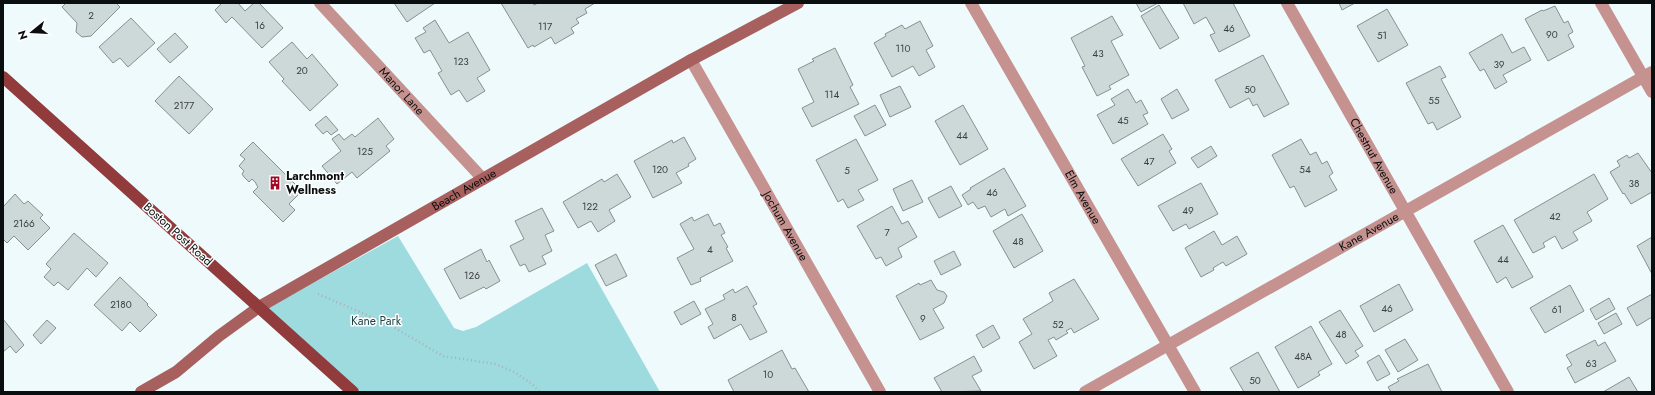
<svg xmlns="http://www.w3.org/2000/svg" width="1655" height="395" viewBox="0 0 1655 395" font-family="Jost,sans-serif">
<style>
.green{fill:#9ddbdf}
.building{fill:#cdd9d9;stroke:#869091}
.lines{fill:none;stroke-linecap:round;stroke-linejoin:round}
.path{stroke:#a9b2b3;stroke-width:2.5;stroke-dasharray:1 3;stroke-linecap:butt}
.street{stroke:#c59290;stroke-width:12}
.secondary{stroke:#a8605f;stroke-width:12}
.primary{stroke:#913b3c;stroke-width:12}
.labels{text-anchor:middle;stroke-width:3;stroke-linejoin:round;paint-order:stroke}
.number-label{font-size:10px;fill:#3b4141}
.street-label{font-size:12px;fill:#0a0e0e;stroke:#fff}
.poi-label{font-size:12px;font-weight:bold;fill:#0a0e0e;stroke:#fff;text-anchor:start}
.park-label{font-size:12px;fill:#1f4446;stroke:#fff}
</style>
<rect width="100%" height="100%" fill="#eefafb"/>
<path class="green" d="M398,236L454,328L463,331L476,327L587,263L660,392H361L266,309Z"/>
<path class="building" d="M66,3H116L120,7L91,36L82,37L76,32L77,23L62,7Z
M222,3H238L245,11L254,3H259L283,28L262,48L232,17L226,23L215,10Z
M394,3H435L407,22Z
M501,3H533L534,5L538,3H595L585,9L587,13L576,19L579,23L571,28L574,33L555,44L551,37L534,47L533,45L528,48Z
M1136,3H1158L1141,12Z
M1183,3H1233L1250,36L1219,52L1210,35L1215,33L1206,17L1194,24Z
M1339,3H1355L1342,10Z
M1159,5L1179,38L1160,49L1141,16Z
M1555,6L1564,23L1568,21L1573,32L1568,35L1574,47L1548,61L1525,19L1542,10L1543,11Z
M1387,9L1408,45L1378,62L1357,26Z
M1112,16L1123,35L1111,41L1129,75L1109,86L1111,89L1097,96L1082,67L1085,66L1071,38Z
M131,18L155,43L128,67L120,58L113,63L99,47Z
M435,20L449,43L468,32L490,70L477,78L485,91L467,102L459,90L451,95L438,73L442,71L430,50L424,53L415,38L426,32L423,28Z
M920,21L933,46L926,50L935,67L919,76L913,66L892,77L874,43L886,36L885,34L902,25L905,29Z
M175,33L188,47L170,63L157,49Z
M1502,34L1512,53L1524,47L1531,60L1503,75L1507,82L1495,89L1484,69L1480,71L1469,53Z
M292,42L307,59L312,54L338,85L310,111L282,81L284,79L269,62Z
M835,48L853,85L850,87L859,104L812,127L802,108L814,102L798,69L814,61L812,59Z
M1263,55L1289,104L1264,117L1257,104L1253,106L1249,98L1230,108L1215,80Z
M1440,66L1446,77L1441,79L1461,117L1437,130L1433,122L1428,124L1406,83Z
M179,76L213,109L189,134L155,101Z
M900,86L911,107L890,117L880,95Z
M1128,89L1136,103L1141,100L1148,113L1143,115L1148,124L1113,144L1097,115L1115,105L1111,99Z
M1177,89L1189,110L1172,119L1161,99Z
M875,105L886,125L865,136L854,116Z
M963,105L988,149L960,165L935,121Z
M326,116L338,130L331,135L327,131L323,134L315,125Z
M378,118L394,139L386,146L390,151L357,178L352,172L337,184L322,166L341,151L332,139L339,134L344,140L352,134L355,137Z
M1163,134L1172,149L1169,151L1176,163L1138,186L1121,159Z
M684,137L696,159L688,164L689,166L676,173L682,183L653,198L634,161L672,140L673,143Z
M856,139L878,180L858,190L864,200L848,208L843,199L838,202L816,160Z
M1301,139L1310,155L1316,152L1322,164L1327,161L1333,173L1329,176L1337,190L1305,207L1294,186L1290,188L1272,155Z
M253,142L302,191L289,204L295,210L283,222L253,192L258,187L256,184V183L252,179L249,182L244,177L242,174L244,171L239,166L245,159L240,155Z
M1211,146L1217,156L1198,168L1191,158Z
M1638,153L1652,173V192L1631,204L1624,193L1623,194L1610,172L1620,166L1617,161L1627,155L1629,158Z
M1004,168L1026,206L1008,216L1005,209L991,217L985,206L978,209L973,202L968,205L962,195L971,189L970,188Z
M617,174L631,197L609,210L615,221L598,232L591,221L578,228L563,202L602,179L604,182Z
M1594,174L1608,199L1587,212L1592,221L1573,232L1578,240L1562,249L1555,236L1543,243L1545,247L1533,253L1514,220Z
M912,180L923,202L903,211L893,189Z
M1201,183L1218,214L1189,229L1186,224L1173,231L1158,206Z
M951,186L962,206L939,218L928,198Z
M15,194L24,204L28,201L43,215L40,218L50,228L28,250L14,236L7,243L3,239V207Z
M892,206L902,224L908,221L917,237L898,248L902,257L886,266L881,257L876,259L857,226Z
M542,208L554,231L545,235L552,251L542,256L546,264L529,272L525,264L520,266L510,246L524,239L515,221Z
M708,214L714,226L720,223L725,233L721,235L728,247L726,248L733,261L700,278L701,281L691,285L677,258L694,249L680,224L692,217L694,221Z
M1022,214L1043,251L1014,268L993,231Z
M1503,225L1533,277L1512,288L1506,277L1497,283L1474,241Z
M1214,231L1222,245L1237,236L1247,254L1226,266L1223,262L1213,268L1214,270L1201,277L1185,248Z
M74,233L108,263L96,277L87,268L68,290L58,282L54,286L44,277L51,269L46,264Z
M1652,237V274L1637,246Z
M481,249L487,262L489,260L500,281L486,289L484,287L460,299L444,269Z
M954,251L961,265L941,275L934,261Z
M616,254L627,276L606,286L595,265Z
M120,277L148,304L147,305L157,315L140,332L130,322L122,331L94,305Z
M1074,279L1099,319L1074,333L1071,328L1066,331L1068,333L1056,340L1054,337L1048,340L1057,356L1034,369L1019,342L1032,334L1023,319L1053,301L1049,293Z
M931,280L937,290L944,292L947,296L944,303L933,309L944,328L920,340L896,296L919,283L920,285Z
M1399,284L1413,310L1374,332L1360,306Z
M1570,285L1584,311L1545,333L1530,308Z
M747,286L757,304L753,306L767,332L750,340L741,324L714,339L708,327L713,324L705,309L725,299L723,295L733,289L735,293Z
M1652,294V317L1637,326L1627,308Z
M1609,298L1615,309L1596,320L1590,309Z
M694,301L701,314L681,325L674,312Z
M1340,310L1363,346L1355,351L1359,356L1346,364L1319,322Z
M1616,313L1622,324L1604,334L1598,323Z
M3,319L24,345L16,353L10,346L3,352Z
M47,320L56,328L41,344L33,335Z
M993,325L1000,338L983,348L976,335Z
M1311,326L1332,364L1318,372L1320,375L1298,388L1275,347Z
M1405,339L1418,360L1398,372L1385,350Z
M1595,340L1598,346L1605,342L1616,361L1575,383L1567,368L1572,365L1566,355Z
M782,350L792,369L795,368L809,392H734L728,380Z
M1258,352L1280,392H1244L1230,368Z
M1379,355L1390,374L1377,381L1367,362Z
M974,356L982,371L972,376L981,391L942,392L934,378Z
M1428,364L1442,392H1391L1388,387L1399,381L1397,379Z
M1629,377L1638,392H1603Z"/>
<g class="lines">
<path class="path" d="M318,294L388,324L443,356L495,364L505,368L516,373L532,384L540,392"/>
<g class="street">
<path id="s1" d="M320,3L483,179"/>
<path id="s2" d="M971,3L1195,392"/>
<path id="s3" d="M1287,3L1508,392"/>
<path d="M1601,3L1652,92"/>
<path id="s4" d="M691,60L880,392"/>
<path id="s5" d="M1085,392L1652,72"/>
</g>
<path class="secondary" id="s6" d="M141,392L176,372L219,336L259,307L691,60L798,3"/>
<path class="primary" d="M3,77L353,392"/>
</g>
<defs>
<g id="building-bare" transform="scale(1.08)"><path d="M-4-6H4V6H1V3H-1V6H-4ZM-2.5-4.3h1.7v1.8h-1.7ZM.8-4.3h1.7v1.8H.8ZM-2.5-1h1.7V.8h-1.7ZM.8-1h1.7V.8H.8Z" fill="#a30523" stroke="#fff" stroke-width="2.5" paint-order="stroke"/></g>
</defs>
<g fill-rule="evenodd">
<use href="#building-bare" x="275" y="183"/>
</g>
<g class="labels">
<g class="number-label">
<text x="91" y="19">2</text>
<text x="260" y="29">16</text>
<text x="545" y="30">117</text>
<text x="1229" y="32">46</text>
<text x="1552" y="38">90</text>
<text x="1382" y="39">51</text>
<text x="903" y="52">110</text>
<text x="1098" y="57">43</text>
<text x="461" y="65">123</text>
<text x="1499" y="68">39</text>
<text x="302" y="74">20</text>
<text x="1250" y="93">50</text>
<text x="832" y="98">114</text>
<text x="1434" y="104">55</text>
<text x="184" y="109">2177</text>
<text x="1123" y="124">45</text>
<text x="962" y="139">44</text>
<text x="365" y="155">125</text>
<text x="1149" y="165">47</text>
<text x="660" y="173">120</text>
<text x="1305" y="173">54</text>
<text x="847" y="174">5</text>
<text x="1634" y="187">38</text>
<text x="992" y="196">46</text>
<text x="590" y="210">122</text>
<text x="1188" y="214">49</text>
<text x="1555" y="220">42</text>
<text x="24" y="227">2166</text>
<text x="887" y="236">7</text>
<text x="1018" y="245">48</text>
<text x="710" y="253">4</text>
<text x="1503" y="263">44</text>
<text x="472" y="279">126</text>
<text x="121" y="308">2180</text>
<text x="1387" y="312">46</text>
<text x="1557" y="313">61</text>
<text x="734" y="321">8</text>
<text x="923" y="322">9</text>
<text x="1058" y="328">52</text>
<text x="1341" y="338">48</text>
<text x="1303" y="360">48A</text>
<text x="1591" y="367">63</text>
<text x="768" y="378">10</text>
<text x="1255" y="384">50</text>
</g>
<g class="street-label">
<text dy="4" stroke="none"><textPath href="#s1" startOffset="120">Manor Lane</textPath></text>
<text dy="4" stroke="none"><textPath href="#s3" startOffset="176">Chestnut Avenue</textPath></text>
<text dy="4" stroke="none"><textPath href="#s6" startOffset="382">Beach Avenue</textPath></text>
<text dy="4" stroke="none"><textPath href="#s2" startOffset="224">Elm Avenue</textPath></text>
<text dy="4" stroke="none"><textPath href="#s4" startOffset="191">Jochum Avenue</textPath></text>
<text dy="4" stroke="none"><textPath href="#s5" startOffset="326">Kane Avenue</textPath></text>
<text transform="translate(178 234) rotate(42)" y="4">Boston Post Road</text>
</g>
<g class="poi-label">
<text x="286" y="180">Larchmont<tspan x="286" dy="14">Wellness</tspan></text>
</g>
<g class="park-label">
<text x="376" y="325">Kane Park</text>
</g>
</g>
<rect width="1655" height="395" fill="none" stroke="#0a0e0e" stroke-width="8"/>
<g transform="translate(32 32) rotate(252)" stroke="#ffffff" stroke-width="3" paint-order="stroke">
<path d="M0-3L7 15L0 10L-7 15Z" fill="#0a0e0e"/>
<text y="-6" font-size="11" font-weight="bold" text-anchor="middle" fill="#0a0e0e">N</text>
</g>
</svg>
